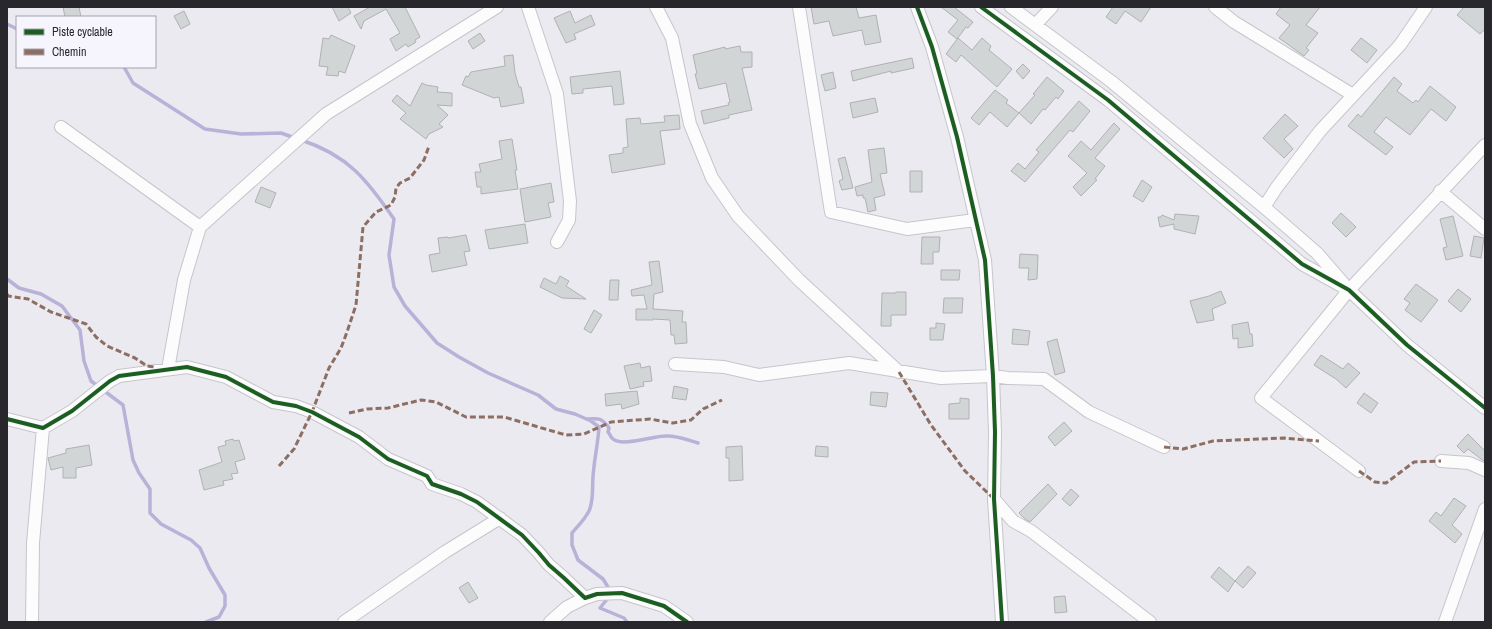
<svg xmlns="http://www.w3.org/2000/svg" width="1492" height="629" viewBox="0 0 1492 629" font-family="'Archivo Narrow',sans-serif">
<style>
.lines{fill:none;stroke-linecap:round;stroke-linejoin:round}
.stream{stroke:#b9b1d8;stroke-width:3.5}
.building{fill:#d2d5d6;stroke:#b0b1b2}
.minor-casing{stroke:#c6c6ca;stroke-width:14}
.minor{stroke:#fcfcfd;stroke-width:12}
.quiet{stroke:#8d6e63;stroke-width:3;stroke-dasharray:6 3;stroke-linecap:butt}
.cycleway-casing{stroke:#f6f5fe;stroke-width:6}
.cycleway{stroke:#1b5e20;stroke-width:4}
</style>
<rect width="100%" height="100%" fill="#ebeaf0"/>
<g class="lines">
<path class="stream" d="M7,24L17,29
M124,67L133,83L205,129L241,134L281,133L295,138
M301,140C348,155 367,180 394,219L389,255L394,287L405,306L437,343L459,357L488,373L538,395L556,409L575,414L591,421L599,427C598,444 594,460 593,477C592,488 594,500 589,511C585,519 578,526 572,533V545L578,560L603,579L608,587V598L600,608L624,618L627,622
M7,279L19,288L41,294L62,306L80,330L84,361L91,381L123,405L133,460L139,473L150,489V513L161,524L191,540L200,548L209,568L225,595V606L219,617L206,622
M587,419C599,418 602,418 609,428L608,432C610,434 611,438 613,439C622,447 653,436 665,436C677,435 687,440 698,443"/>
</g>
<path class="building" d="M63,7H79L81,17H65Z
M332,7H348L351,13L339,21Z
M370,7H405L420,37L415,40L416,42L408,47L406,44L396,51L390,39L400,33L386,9L364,21L361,29L354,16Z
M811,7H856L859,18L876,15L881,42L865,45L862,30L833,36L829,21L814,24Z
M941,7H954L973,22L968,28L966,27L957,39L948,32L958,20Z
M1113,7H1151L1141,22L1125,11L1116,24L1106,17Z
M1281,7H1320L1306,25L1318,33L1306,48L1309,50L1304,56L1279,38L1290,25L1276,14Z
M1464,7H1485V29L1480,34L1457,15Z
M184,11L190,24L181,29L174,16Z
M570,11L575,23L591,15L595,25L574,34L576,39L566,43L554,18Z
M480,33L485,41L473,49L468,41Z
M331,35L355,46L345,73L339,71L338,76L326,75L328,67L319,66L323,38L329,39Z
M958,38L972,50L982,38L991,46L989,50L1012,69L997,87L961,55L956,62L946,54Z
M1361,38L1377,50L1367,63L1351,50Z
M740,46L741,52H752V67L742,68L752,110L729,115V118L704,124L701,111L729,105L728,103L730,102L726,83L699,89L695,74H697L693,55L725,47V49Z
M513,55L515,73L519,87H521L524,103L501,107L499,97L494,98L462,85L466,76L468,77L471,72L505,66L504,56Z
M912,58L914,68L891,73V71L853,81L851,71Z
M1023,64L1030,71L1023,79L1016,71Z
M620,71L624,104L614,105L612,86L583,89V93L572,94L570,77Z
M833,72L836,88L825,91L821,75Z
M1047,77L1064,91L1058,99L1056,97L1045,110L1043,109L1031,124L1019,113L1035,95L1033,94Z
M1394,77L1402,84L1397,91L1413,103L1416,100L1418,102L1430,86L1456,107L1446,121L1431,109L1410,135L1386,117L1374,132L1393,147L1386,155L1348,126L1358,114L1361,117Z
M422,83L426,85L438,87L437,92L452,93V106L437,105L448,115L439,124L443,127L429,134L426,139L400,119L406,113L392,101L397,95L410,106Z
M995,90L1008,100L1006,103L1019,113L1007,127L990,112L979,125L971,118Z
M875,98L878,112L853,118L850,103Z
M1079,101L1090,111L1073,132L1070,130L1025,182L1011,171L1018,163L1025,169L1039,152L1036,150Z
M1285,114L1298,126L1284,139L1293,149L1284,158L1263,138Z
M679,115L680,129L660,131L665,164L612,173L609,155L623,153V148L628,147L626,119L640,118L641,124L665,122L664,116Z
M1114,123L1120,129L1095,158L1105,166L1095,179L1097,180L1081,196L1073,187L1087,173L1068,156L1081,141L1091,150Z
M512,139L517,170H515L518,189L481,194V187H477L475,172H481L479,164L502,159L499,141Z
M884,148L887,173L880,174L885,195L874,198L876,210L868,212L865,198H863V195L857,196L855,187L872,182L868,150Z
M845,157L853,188L842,190L839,181L843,179L838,159Z
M910,171H922V192H910Z
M1142,180L1152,187L1143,202L1133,196Z
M551,183L554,202L548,203L551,217L525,222L520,189Z
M261,187L276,193L270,208L255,202Z
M1341,213L1356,227L1346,237L1332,223Z
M1175,214L1199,216L1195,234L1174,229V224L1160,227L1158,217H1161L1162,215L1174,220Z
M1453,216L1463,256L1446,260L1443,248L1447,247L1440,219Z
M525,224L528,243L489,249L485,230Z
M466,235L470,251L464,252L467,265L432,272L429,255L440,253L438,238L448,237V238Z
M1474,236L1484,238L1481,258L1470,256Z
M922,237H940L939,252H933V264H921Z
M1020,254L1038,255L1037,279L1028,280L1029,268H1019Z
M659,261L663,292L654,294L653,309L683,311L682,322H686L687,343L675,344L674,335H671L670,320L653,319V320H636V309H647L644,295L632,296L631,290L652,285L649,262Z
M941,270H960L959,280H941Z
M560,276L569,281L566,286L586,299L562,298L540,287L544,278L556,284Z
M610,280H619L618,300H609Z
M1416,284L1438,300L1421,322L1405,310L1410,303L1404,299Z
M1458,289L1471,299L1461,312L1448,301Z
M1221,291L1226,303L1212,309L1214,320L1197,323L1190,301L1209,296Z
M896,292H906V315H891V326H881L882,293H896Z
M944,298H963L962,313H943Z
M594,310L602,315L591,333L584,329Z
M1248,322L1250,334H1252L1253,346L1238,348V338L1233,339L1232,325Z
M936,323L945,324L943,340H930V328H936Z
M1013,329L1030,331L1028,345L1012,344Z
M1057,339L1065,372L1055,375L1047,342Z
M1321,355L1343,369L1348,363L1360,373L1346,388L1336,379L1314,365Z
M640,363L641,368L650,366L652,381L643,382L644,386L630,389L624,366Z
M674,386L688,389L686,400L672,398Z
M637,391L639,404L622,409L621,404L606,406L605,394Z
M871,392L888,393L886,407L870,405Z
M1364,393L1378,403L1371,413L1357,403Z
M960,398L969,399V419H949V404L960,403Z
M1064,422L1072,431L1055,446L1048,437Z
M1468,434L1485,451V462L1468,449L1464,453L1457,446Z
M233,439L234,441L239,440L245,459L235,462L238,473L231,474L233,479L223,481L224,485L204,490L199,470L222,462L218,447L226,445L225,441Z
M89,445L92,465L76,468V478H63V467L51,470L48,458L66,453V449Z
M742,446L743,480L729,481V458H726V447Z
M816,446L828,447V457L815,456Z
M1048,484L1057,494L1030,522L1025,519L1019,513Z
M1071,489L1079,496L1070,506L1062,499Z
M1454,498L1466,506L1452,525L1462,534L1455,543L1429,521L1436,512L1441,516Z
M1248,566L1256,573L1243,588L1235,581Z
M1219,567L1235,581L1228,592L1211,577Z
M468,582L478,598L469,603L459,588Z
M1065,596L1067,612L1055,613L1054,597Z"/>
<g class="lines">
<g class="minor-casing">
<path id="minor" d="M528,7L557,94L570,201L569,220L557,242
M656,7L672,38L690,124L712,178L738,216L799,280L899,372
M799,7L831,212L907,229L975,220
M917,7L932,47L957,137L985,260L993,376L995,432L994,499L1002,622
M981,7L1108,100L1302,264L1349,290L1407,345L1485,408
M1011,7L1112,82L1264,207L1317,253L1343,283
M1215,7L1234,22L1353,95
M1035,25L1052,7
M61,127L200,227
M1440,191L1485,229
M1264,207L1277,187L1320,131L1400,45L1426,7
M675,364L724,367L759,375L849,363L941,378L993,376L1008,378L1044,379L1089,412L1164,447
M168,369L184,280L200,227L326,114L497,7
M7,419L43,428L72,411L110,381L119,376L187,367L226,377L273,402L296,406L312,412L359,437L388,459L427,476L432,484L461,494L477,502L522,535L539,553L549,565L564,578L585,598L597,594L622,593L664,606L687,622
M1441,461L1469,463L1485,470
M1359,471L1261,398L1349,290L1485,145
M994,499L1013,521L1031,531L1150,622
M32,622L33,543L43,428
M344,622L445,552L500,518
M550,622L567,607L585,598
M1445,622L1485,509"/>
</g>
<use href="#minor" class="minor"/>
<path class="quiet" d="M7,294L8,296L28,299L51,312L86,324L96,337L107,346L135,358L147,366L154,367
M899,372L931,425L965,471L994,499
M349,413L367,409L388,408L421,400L436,402L466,417H504L566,435L584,434L611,422L650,419L673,423L691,420L703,409L722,400
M1164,447L1183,449L1213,441L1284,438L1319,441
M279,466L294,449L312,412L329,368L341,348L347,332L356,305L363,227L376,212L391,205L395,197L396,188L400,183L410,178L424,160L429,146
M1359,471L1375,482L1386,483L1414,462L1441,461"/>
<g class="cycleway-casing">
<path id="cycleway" d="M917,7L932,47L957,137L985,260L993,376L995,432L994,499L1002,622
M981,7L1108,100L1302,264L1349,290L1407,345L1485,408
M7,419L43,428L72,411L110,381L119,376L187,367L226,377L273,402L296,406L312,412L359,437L388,459L427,476L432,484L461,494L477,502L522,535L539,553L549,565L564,578L585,598L597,594L622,593L664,606L687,622"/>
</g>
<use href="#cycleway" class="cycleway"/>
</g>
<rect width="1492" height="629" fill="none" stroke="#28272c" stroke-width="16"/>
<rect x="16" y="16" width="140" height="52" fill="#f6f5fe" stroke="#a4a3aa"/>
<rect x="24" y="29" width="20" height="6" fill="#1b5e20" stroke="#a4a3aa"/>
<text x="52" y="36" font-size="12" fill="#28272c">Piste cyclable</text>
<rect x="24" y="49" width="20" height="6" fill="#8d6e63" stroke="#a4a3aa"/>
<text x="52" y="56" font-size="12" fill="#28272c">Chemin</text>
</svg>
